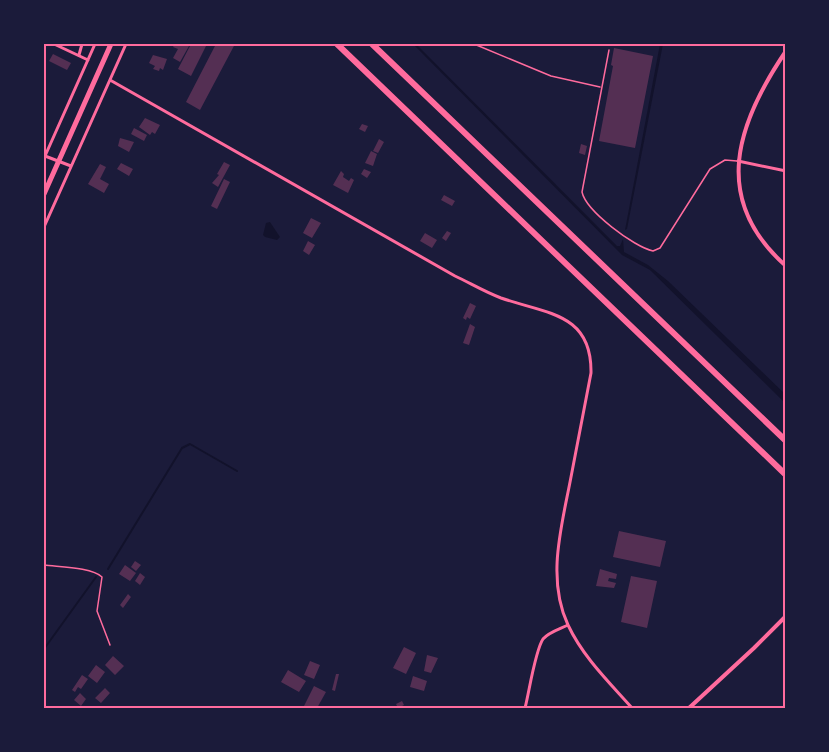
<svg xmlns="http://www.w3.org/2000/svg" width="829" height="752" viewBox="0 0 829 752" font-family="'DM Sans',sans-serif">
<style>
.water{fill:#12122b}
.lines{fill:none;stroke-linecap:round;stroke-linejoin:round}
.stream{stroke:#12122b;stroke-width:2}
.building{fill:#542f53}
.service{stroke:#ff6b9d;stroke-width:1.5}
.minor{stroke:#ff6b9d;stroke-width:3}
.tertiary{stroke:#ff6b9d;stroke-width:4}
.primary{stroke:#ff6b9d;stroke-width:5}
.motorway{stroke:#ff6b9d;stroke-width:6}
.neatline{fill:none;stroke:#ff6b9d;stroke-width:2}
</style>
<rect width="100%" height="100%" fill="#1b1b3a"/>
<path class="water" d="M413,44H416L617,246H620L623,239L624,252L648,265L668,281L785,394V403L650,270L622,255Z
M660,44H663L627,229L625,230Z
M270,222L280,237L277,240L265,237L263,235L266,223Z"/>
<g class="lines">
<path class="stream" d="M108,569L182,448L190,444L237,471
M44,649L96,577"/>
</g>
<path class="building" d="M175,44H184L189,46L180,62L173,58L178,49L173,47Z
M191,44H207L191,76L178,69Z
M216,44H235L200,110L186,102Z
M614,48L653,56L635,148L599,141L613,66L611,65Z
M53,54L71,63L67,70L49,61Z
M153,55L167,59L163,70L160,68L159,71L153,69L155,66L149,63Z
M145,118L160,125L155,134L152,132L150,135L139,127Z
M362,124L368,126L365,132L359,129Z
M134,128L147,135L144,141L131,134Z
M120,138L134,142L129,152L118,146Z
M379,139L384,142L378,153L373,151Z
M581,144L587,146L585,155L579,153Z
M371,151L377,154L373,166L365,163Z
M224,162L230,165L218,187L212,183L219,175L217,174Z
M121,163L133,169L129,176L117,169Z
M100,164L106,167L100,179L109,184L104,193L88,184Z
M364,169L371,172L367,178L361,174Z
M341,171L344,174L343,177L349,181L351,178L354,180L348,193L333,185Z
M224,179L230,182L217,209L211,206Z
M444,195L455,201L452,206L441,200Z
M311,218L321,223L312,238L303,233Z
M447,231L451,233L446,241L442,238Z
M425,233L437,240L432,248L420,241Z
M308,241L315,245L309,255L303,251Z
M470,303L476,306L470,319L467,317L466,320L463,318Z
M470,324L475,327L469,345L463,343Z
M619,531L666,541L660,567L613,557Z
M135,561L141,565L136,571L131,567Z
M125,565L136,573L130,581L119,574Z
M600,569L617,574L616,579L609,578L608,581L616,583L614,588L596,586Z
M140,573L145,577L140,585L135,581Z
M631,576L657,581L647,628L621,622Z
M128,594L131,597L123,608L120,605Z
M404,647L416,653L406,674L393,668Z
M427,655L438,658L431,673L424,671Z
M113,656L124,666L115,675L105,665Z
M310,661L320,665L314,679L304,675Z
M96,665L105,672L97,683L88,676Z
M288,670L306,681L299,692L281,682Z
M336,674H339L335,691L332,690Z
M82,675L88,679L81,689L78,687L75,692L72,690Z
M413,676L427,681L424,691L410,687Z
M314,686L326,692L317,708H303Z
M105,688L110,693L101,703L95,698Z
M80,693L86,699L81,706L74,700Z
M402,701L404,705L398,708L396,704Z"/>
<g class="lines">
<path class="service" d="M474,44L551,76L600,87
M609,50L582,192C586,211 634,247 653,251L660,248L710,169L725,160L737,161
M44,565C58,567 92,567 102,577L97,611L110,645"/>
<path class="minor" d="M54,44L88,60
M79,55L82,44
M110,80L455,276C470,283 485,292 501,298C547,314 592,313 591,373C584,408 578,442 571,477C562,525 546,578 568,625C583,657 609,682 632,708
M738,161L786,171
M71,166L45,156L95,44
M44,227L126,44
M525,708C529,693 535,651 543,639C549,632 560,629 568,625"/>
<path class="tertiary" d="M786,51C737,123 710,199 786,266
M689,708L754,648L786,616"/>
<path class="primary" d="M44,194L111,44"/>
<path class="motorway" d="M337,44L786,475
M372,44L786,441"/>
</g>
<rect width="829" height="752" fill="none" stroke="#1b1b3a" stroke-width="90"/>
<rect x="45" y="45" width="739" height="662" class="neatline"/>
</svg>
